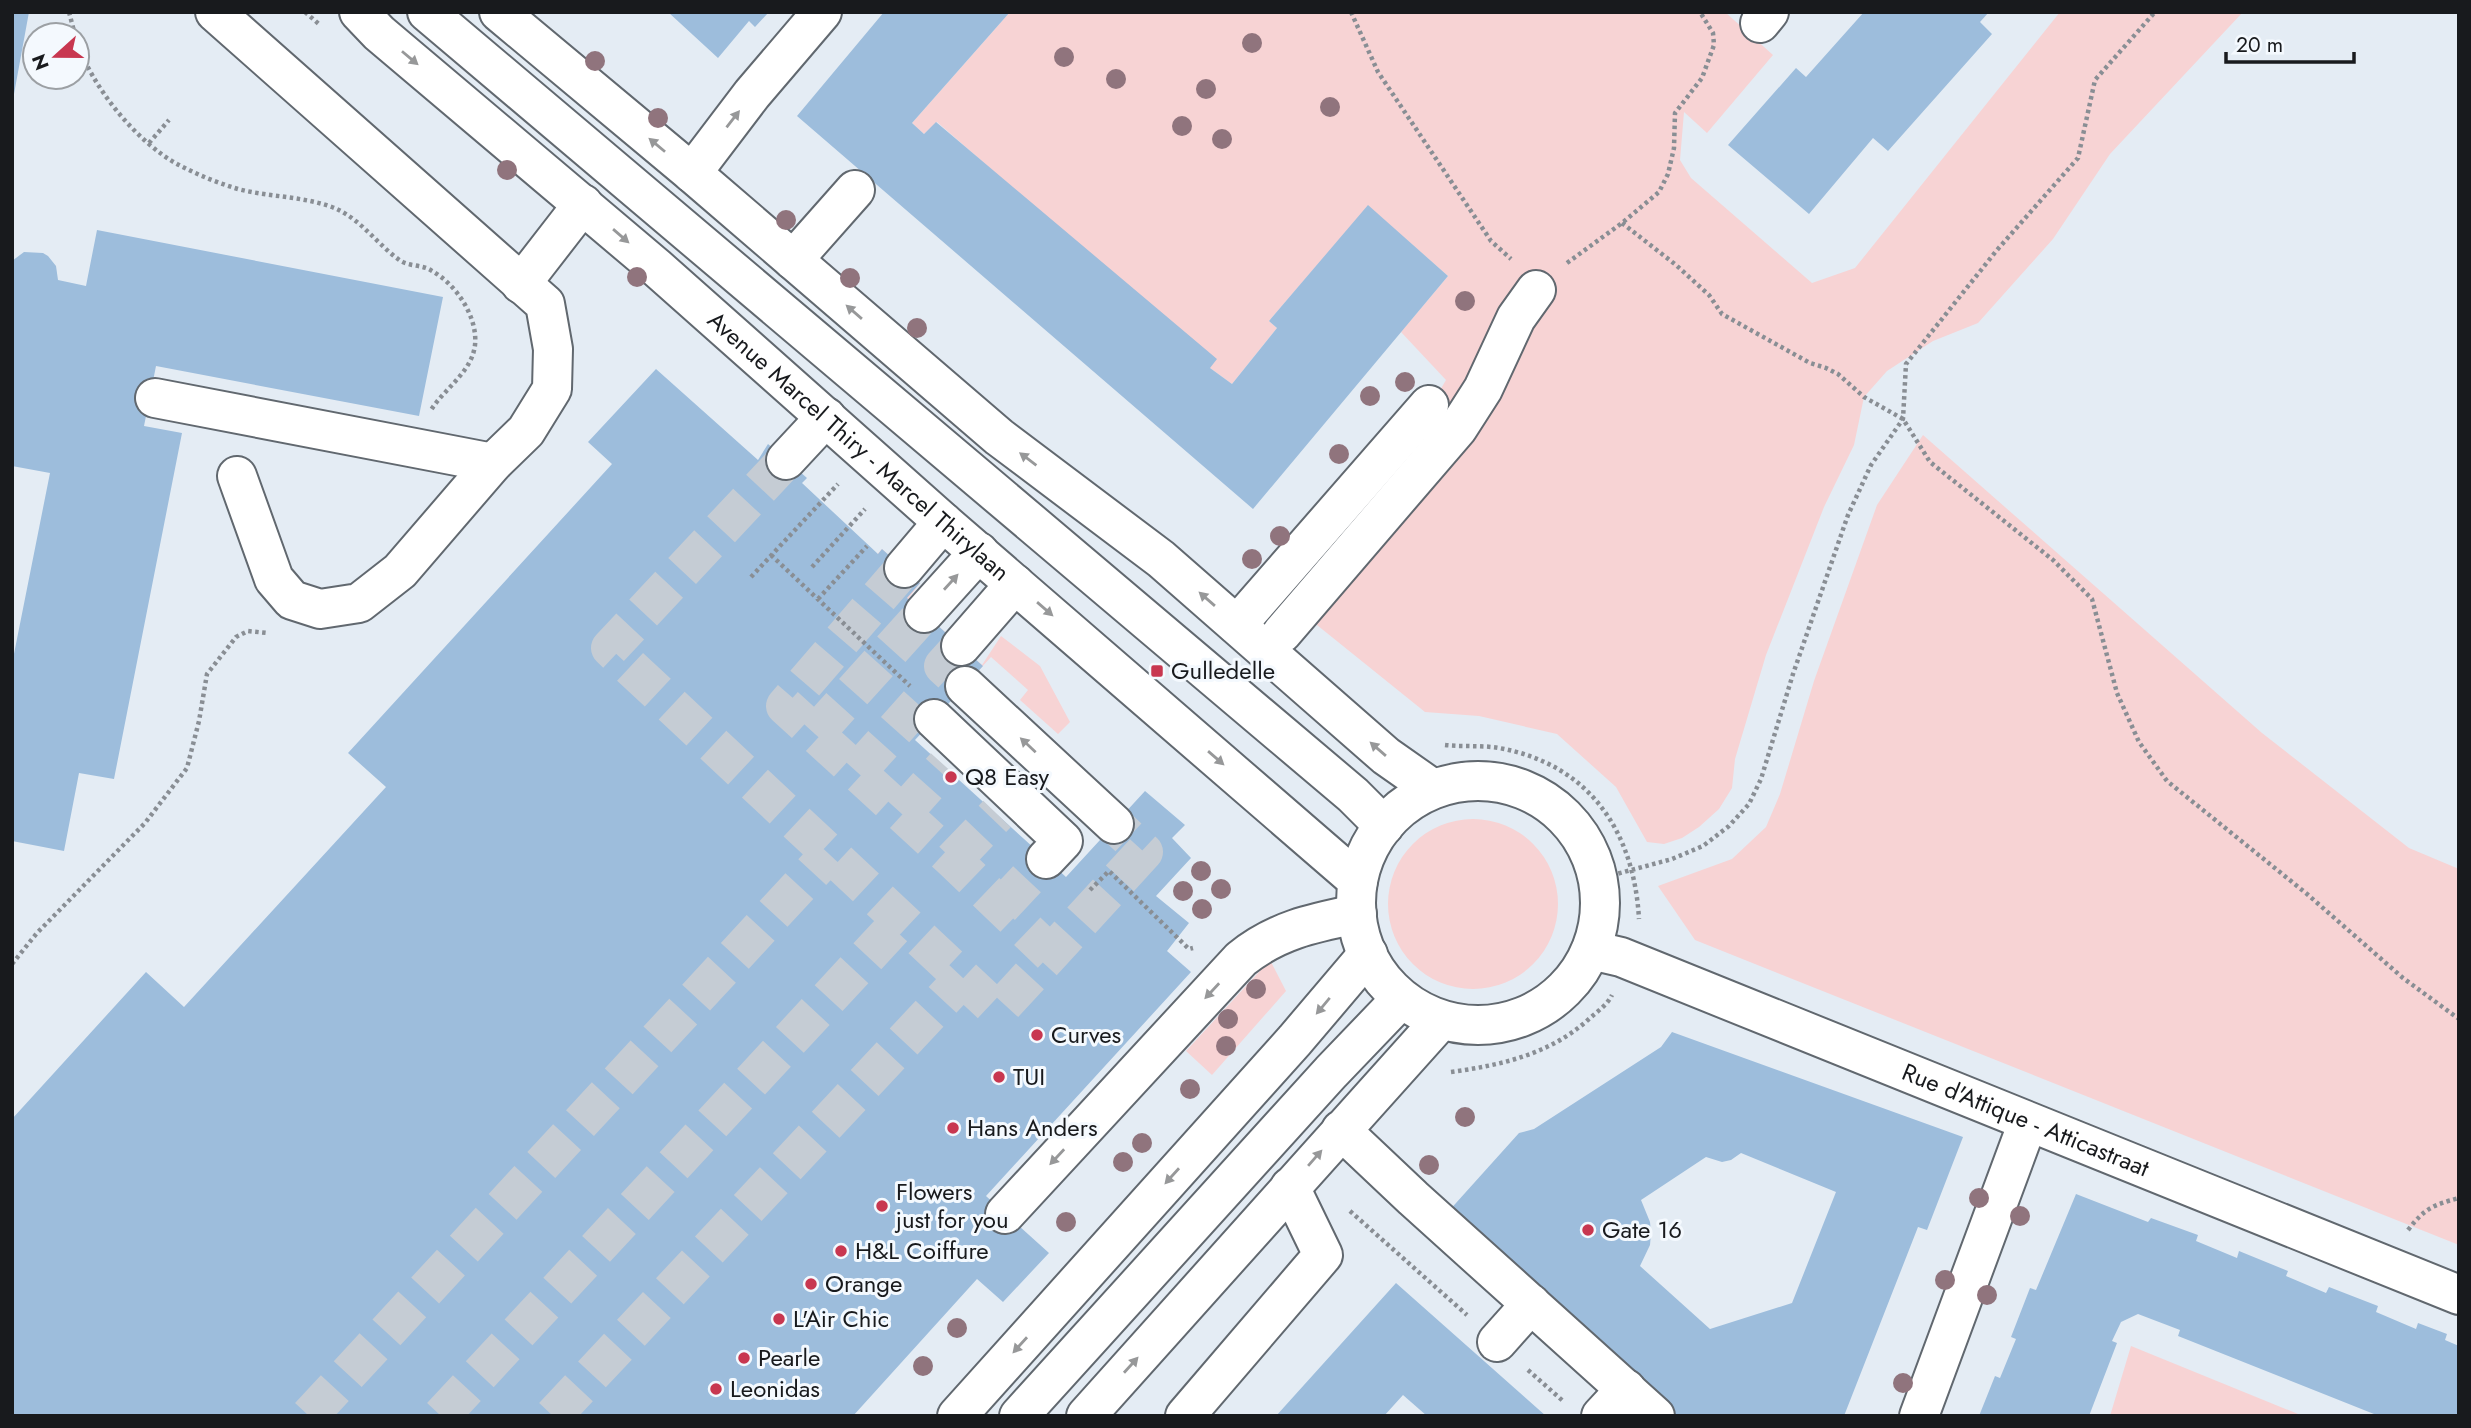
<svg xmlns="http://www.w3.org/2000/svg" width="2471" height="1428" viewBox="0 0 2471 1428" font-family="Jost,sans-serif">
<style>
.green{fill:#f7d3d4}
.building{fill:#9dbddc;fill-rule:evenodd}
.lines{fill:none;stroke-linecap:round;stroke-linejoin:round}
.minor-tunnel{stroke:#c5ccd4;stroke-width:38;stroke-dasharray:38 19;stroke-linecap:butt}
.minor-casing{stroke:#61686f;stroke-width:42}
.major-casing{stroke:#61686f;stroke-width:42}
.path{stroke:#898e94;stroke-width:4.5;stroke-dasharray:3.5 3.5;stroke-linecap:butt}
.minor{stroke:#fff;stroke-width:38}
.major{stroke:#fff;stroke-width:38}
.tree{fill:#90747d}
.oneway{fill:#979899}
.poi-dot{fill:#c83750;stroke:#f4f9fe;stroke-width:2.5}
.labels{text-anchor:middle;stroke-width:6;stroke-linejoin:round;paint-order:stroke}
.street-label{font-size:24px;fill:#181a1d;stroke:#f4f9fe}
.poi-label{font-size:24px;fill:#181a1d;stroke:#f4f9fe;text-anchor:start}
</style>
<rect width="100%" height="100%" fill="#e4ecf4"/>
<path class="green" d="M1010,12H1725L1773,55L1707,133L1684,112L1680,160L1691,178L1812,283L1855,268L2060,12H2243L2110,154L2053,239L1978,323L1933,341L1887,371L1864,397L1854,445L1824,507L1766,655L1735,759L1732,788L1719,809L1699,827L1682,838L1664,844L1647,842L1616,787L1557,734L1479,716L1425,712L1307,617L1455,414L1436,397L1446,380L1401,332L1448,276L1368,206L1269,321L1277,328L1232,384L1210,368L1029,202L937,122L924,134L912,123Z
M1923,435L2262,733L2409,848L2459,869V1245L1695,940L1658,886L1732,859L1766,827L1780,794L1814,681L1877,505Z
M882,549L920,583L908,599L982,665L1001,636L1040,666L1070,722L1058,734L1020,700L1028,690L991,657L952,700L839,596Z
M1388 904a85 85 0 1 1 170 0a85 85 0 1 1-170 0Z
M1270,960L1286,991L1212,1075L1186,1051Z
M2131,1346L2303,1416H2110Z"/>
<path class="building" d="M12,12H29L14,94H12Z
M668,12H769L755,27L749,21L718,58Z
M884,12H1010L912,123L924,134L936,122L1217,359L1210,368L1232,384L1277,328L1269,321L1368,205L1448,276L1253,509L797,116Z
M1864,12H1989L1980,22L1992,34L1888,151L1873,138L1809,214L1728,145L1796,68L1806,77Z
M97,230L443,297L419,416L156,366L144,426L182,433L114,779L79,773L64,851L12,841V664L50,473L12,466V261L24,252L43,253L48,256L56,266L58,280L86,286Z
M656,369L758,460L768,444L807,478L802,483L878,554L882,549L920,583L907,598L983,666L915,740L1066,877L1145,791L1185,825L1172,838L1191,858L1156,896L1189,923L1167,951L1191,972L986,1196L1049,1253L1003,1302L977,1279L853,1416H12V1119L146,972L184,1007L386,787L348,753L612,464L588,442Z
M1672,1032L1963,1137L1927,1230L1918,1227L1844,1416H1676L1447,1213L1519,1133L1534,1129L1661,1047ZM1741,1153L1836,1192L1792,1303L1710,1329L1640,1266L1650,1245L1651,1233L1650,1222L1641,1200L1706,1157L1722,1162L1731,1160Z
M2076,1194L2148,1222L2151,1218L2198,1235L2196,1241L2237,1258L2239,1251L2288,1271L2286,1276L2326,1293L2329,1287L2378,1306L2376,1312L2416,1329L2418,1323L2447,1334L2445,1340L2459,1346V1416H2379L2178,1336L2180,1330L2138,1314L2121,1322L2112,1341L2117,1343L2089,1416H1979L1995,1376L2000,1378L2016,1339L2011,1337L2030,1288L2036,1290Z
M1396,1283L1546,1416H1427L1403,1395L1384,1416H1276Z"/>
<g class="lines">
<path class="minor-tunnel" d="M786,460L610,648L998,1011L1144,852L1114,824
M904,568L785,706L953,860L1051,954
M961,646L943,666L965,686
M815,734L924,613
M857,772L918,704
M902,814L945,766
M953,860L997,814
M1001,907L1046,859
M309,1416L829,854
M441,1416L901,920
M553,1416L963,978"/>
<g class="minor-casing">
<g id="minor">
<path d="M215,12L545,304L553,349L552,389L526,431L493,463L400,571L359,603L320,609L292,600L274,579L237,476"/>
<path d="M427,12L1353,795L1384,826"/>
<path d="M1760,23L1769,12"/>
<path d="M692,173L752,94L822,12"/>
<path d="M793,260L855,190"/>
<path d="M521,284L583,204"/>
<path d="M155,398L493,463"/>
<path d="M786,460L826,417"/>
<path d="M904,568L943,522"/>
<path d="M924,613L979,552"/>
<path d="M1237,625L1429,405"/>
<path d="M1282,633L1458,428L1483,389L1516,318L1536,290"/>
<path d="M961,646L1015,584"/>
<path d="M965,686L1114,824"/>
<path d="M934,719L1063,841L1046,859"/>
<path id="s1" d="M1591,950L1621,957L2459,1295"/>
<path d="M1341,1130L1413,1198L1655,1416"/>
<path d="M1005,1214L1241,959C1277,930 1313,923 1357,914"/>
<path d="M1497,1342L1531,1304"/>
<path d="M1019,1416L1331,1072L1401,999"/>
<path d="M1185,1416L1323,1255L1290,1187"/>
<path d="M1601,1416L1626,1389"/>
<path d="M1919,1416L2028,1122"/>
</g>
</g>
<g class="major-casing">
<g id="major">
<path id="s2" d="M359,12L379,33L656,267L943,522L1358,881"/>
<path d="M499,12L692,173L999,437L1161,559L1386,756L1433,789"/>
<circle cx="1478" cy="903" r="122"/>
<path d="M957,1416L1295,1040L1368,954"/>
<path d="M1086,1416L1441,1020"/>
</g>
</g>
<path class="path" d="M69,12L75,35
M305,12L320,25
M1351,12L1378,72L1491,241L1511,259
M77,41C91,86 137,143 179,165C198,175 218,183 238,189C269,197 301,196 332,207C360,218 375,242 398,259C407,267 422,264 432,271C456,284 478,317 475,345C472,372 444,389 431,410
M149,143L169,120
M1622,223L1676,265L1709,295L1722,314L1810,363L1826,368L1838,374L1864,397L1903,419L1930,462L2053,560L2092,599L2117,693L2139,742L2167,781L2307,894L2403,978L2459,1019
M1567,263L1622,223L1659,192L1668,174L1674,148L1675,113L1702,78L1714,45L1713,33L1700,12
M771,555L910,686
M812,567L865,509
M751,577L838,484
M818,599L867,546
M1445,745C1463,747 1482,745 1499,748C1589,764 1634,831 1639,919
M1598,879L1672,859L1703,846L1729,826L1749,804L1761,779L1793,674L1848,515L1871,465L1903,419L1906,364L1997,250L2078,158L2095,80L2155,12
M1090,890L1109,871L1189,949L1193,948
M12,964L37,933L145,823L187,768L199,721L207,674L236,637L248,631L267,633
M1451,1072C1502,1065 1551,1054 1590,1018C1598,1011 1607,1005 1612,995
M1350,1211L1467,1315
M2408,1230C2425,1208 2433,1205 2459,1198
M1528,1370L1563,1401"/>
<use href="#minor" class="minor"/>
<use href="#major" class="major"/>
</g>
<g class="tree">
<circle cx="1252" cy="43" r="10"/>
<circle cx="1064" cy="57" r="10"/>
<circle cx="595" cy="61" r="10"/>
<circle cx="1116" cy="79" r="10"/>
<circle cx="1206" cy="89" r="10"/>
<circle cx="1330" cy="107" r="10"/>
<circle cx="658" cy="118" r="10"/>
<circle cx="1182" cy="126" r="10"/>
<circle cx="1222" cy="139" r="10"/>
<circle cx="507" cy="170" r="10"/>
<circle cx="786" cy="220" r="10"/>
<circle cx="637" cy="277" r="10"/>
<circle cx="850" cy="278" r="10"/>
<circle cx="1465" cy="301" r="10"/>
<circle cx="917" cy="328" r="10"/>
<circle cx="1405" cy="382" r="10"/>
<circle cx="1370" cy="396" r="10"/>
<circle cx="1339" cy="454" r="10"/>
<circle cx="1280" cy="536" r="10"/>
<circle cx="1252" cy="559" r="10"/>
<circle cx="1201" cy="871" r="10"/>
<circle cx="1221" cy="889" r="10"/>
<circle cx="1183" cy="891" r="10"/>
<circle cx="1202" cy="909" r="10"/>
<circle cx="1256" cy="989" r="10"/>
<circle cx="1228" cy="1019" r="10"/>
<circle cx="1226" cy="1046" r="10"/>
<circle cx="1190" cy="1089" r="10"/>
<circle cx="1465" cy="1117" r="10"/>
<circle cx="1142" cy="1143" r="10"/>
<circle cx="1123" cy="1162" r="10"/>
<circle cx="1429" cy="1165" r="10"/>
<circle cx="1979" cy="1198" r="10"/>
<circle cx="2020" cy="1216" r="10"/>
<circle cx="1066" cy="1222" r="10"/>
<circle cx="1945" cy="1280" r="10"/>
<circle cx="1987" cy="1295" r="10"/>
<circle cx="957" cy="1328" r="10"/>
<circle cx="923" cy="1366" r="10"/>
<circle cx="1903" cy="1383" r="10"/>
</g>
<defs><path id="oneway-solid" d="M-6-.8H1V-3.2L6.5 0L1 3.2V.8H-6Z" transform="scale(1.75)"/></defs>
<g class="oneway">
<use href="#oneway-solid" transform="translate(410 58) rotate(40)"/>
<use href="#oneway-solid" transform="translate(733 119) rotate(-52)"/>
<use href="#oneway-solid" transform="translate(657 145) rotate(-140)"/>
<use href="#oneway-solid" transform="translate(621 236) rotate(41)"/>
<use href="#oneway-solid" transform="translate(854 312) rotate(-139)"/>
<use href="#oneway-solid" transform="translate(1028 459) rotate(-143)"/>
<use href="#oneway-solid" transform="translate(951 582) rotate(-48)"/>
<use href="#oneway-solid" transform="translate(1207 599) rotate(-139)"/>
<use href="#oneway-solid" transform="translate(1045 609) rotate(41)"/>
<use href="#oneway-solid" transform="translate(1028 745) rotate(-137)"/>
<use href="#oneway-solid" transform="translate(1378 749) rotate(-139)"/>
<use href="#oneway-solid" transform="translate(1216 758) rotate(41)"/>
<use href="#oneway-solid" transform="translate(1212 991) rotate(133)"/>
<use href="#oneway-solid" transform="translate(1323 1006) rotate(130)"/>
<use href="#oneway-solid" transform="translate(1057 1157) rotate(133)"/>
<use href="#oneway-solid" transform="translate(1315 1158) rotate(-49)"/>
<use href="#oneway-solid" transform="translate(1172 1176) rotate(132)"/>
<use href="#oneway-solid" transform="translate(1020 1345) rotate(132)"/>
<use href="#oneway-solid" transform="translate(1131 1365) rotate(-48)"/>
</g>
<g class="poi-dot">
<rect x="1150" y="664" width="14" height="14" rx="3.5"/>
<circle cx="951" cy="777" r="7"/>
<circle cx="1037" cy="1035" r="7"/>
<circle cx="999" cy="1077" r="7"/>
<circle cx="953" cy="1128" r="7"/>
<circle cx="882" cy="1206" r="7"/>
<circle cx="1588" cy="1230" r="7"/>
<circle cx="841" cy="1251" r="7"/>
<circle cx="811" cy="1284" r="7"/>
<circle cx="779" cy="1319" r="7"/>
<circle cx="744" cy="1358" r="7"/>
<circle cx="716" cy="1389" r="7"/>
</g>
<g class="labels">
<g class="street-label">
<text dy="8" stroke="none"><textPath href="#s2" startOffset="662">Avenue Marcel Thiry - Marcel Thirylaan</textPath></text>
<text dy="8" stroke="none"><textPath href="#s1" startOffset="467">Rue d'Attique - Atticastraat</textPath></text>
</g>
<g class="poi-label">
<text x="1171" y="679">Gulledelle</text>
<text x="965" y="785">Q8 Easy</text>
<text x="1051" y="1043">Curves</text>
<text x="1013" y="1085">TUI</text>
<text x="967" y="1136">Hans Anders</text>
<text x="896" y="1200">Flowers<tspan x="896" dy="28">just for you</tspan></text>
<text x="1602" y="1238">Gate 16</text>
<text x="855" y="1259">H&amp;L Coiffure</text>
<text x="825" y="1292">Orange</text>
<text x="793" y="1327">L'Air Chic</text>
<text x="758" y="1366">Pearle</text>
<text x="730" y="1397">Leonidas</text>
</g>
</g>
<rect width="2471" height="1428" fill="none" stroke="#181a1d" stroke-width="28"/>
<g transform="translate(56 56) rotate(249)"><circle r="33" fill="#f4f9fe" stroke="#9ca0a4" stroke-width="2"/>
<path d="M0-5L12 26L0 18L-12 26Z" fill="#c83750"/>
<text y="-10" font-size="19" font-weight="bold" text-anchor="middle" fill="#181a1d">N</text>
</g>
<path d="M2226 52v10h128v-10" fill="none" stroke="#181a1d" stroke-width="3.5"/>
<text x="2236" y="52" font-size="21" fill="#181a1d" stroke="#f4f9fe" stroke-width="5" paint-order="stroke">20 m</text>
</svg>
